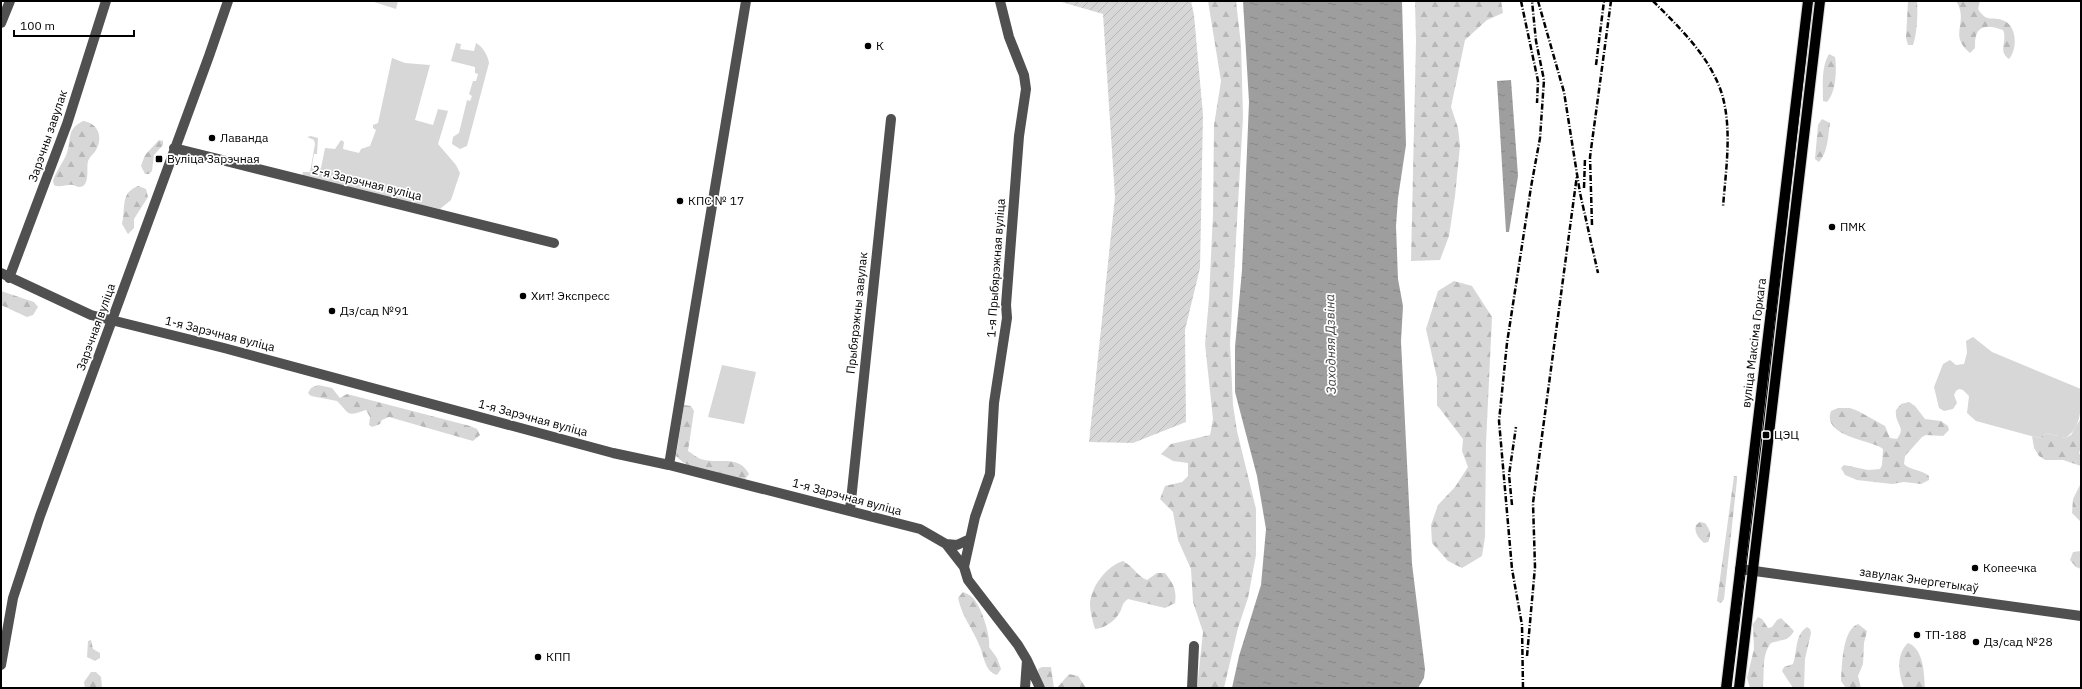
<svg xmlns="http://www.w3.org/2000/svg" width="2082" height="689" viewBox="0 0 2082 689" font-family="'IBM Plex Sans',sans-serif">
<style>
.grass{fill:#d7d7d7}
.forest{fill:url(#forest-firs)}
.garden{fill:url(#garden-furrows)}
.water{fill:url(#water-ripples)}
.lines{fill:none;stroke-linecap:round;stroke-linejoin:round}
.major-casing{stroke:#dbdbdb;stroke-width:12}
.minor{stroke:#505050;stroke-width:10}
.major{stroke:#000;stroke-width:10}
.tram{stroke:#000;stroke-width:1}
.rail{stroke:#000;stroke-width:2.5;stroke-dasharray:6 2 1 2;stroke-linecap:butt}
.poi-dot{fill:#000;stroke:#fff;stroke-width:1.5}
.labels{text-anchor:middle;stroke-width:3.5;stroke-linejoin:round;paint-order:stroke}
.poi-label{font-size:12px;fill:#000;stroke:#fff;text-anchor:start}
.street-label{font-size:12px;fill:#000;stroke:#fff}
.water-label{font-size:13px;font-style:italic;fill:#3f3f3f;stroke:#fff}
</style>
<defs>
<pattern id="forest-firs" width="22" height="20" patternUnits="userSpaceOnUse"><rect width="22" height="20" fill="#d7d7d7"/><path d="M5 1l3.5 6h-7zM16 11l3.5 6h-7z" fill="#b7b7b7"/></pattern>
<pattern id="garden-furrows" width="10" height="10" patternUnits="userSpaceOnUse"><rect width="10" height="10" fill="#d7d7d7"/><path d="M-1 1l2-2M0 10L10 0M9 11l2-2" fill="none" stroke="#b7b7b7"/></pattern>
<pattern id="water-ripples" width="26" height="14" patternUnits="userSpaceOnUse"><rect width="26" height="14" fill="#9e9e9e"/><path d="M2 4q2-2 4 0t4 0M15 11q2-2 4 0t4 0" fill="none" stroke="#868686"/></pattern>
</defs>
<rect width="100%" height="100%" fill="#fff"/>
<path class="grass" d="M371,1H398L396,9Z
M456,43L461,44L460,49L474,51L476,43C482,46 488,55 489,63L467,146L460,149L452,144L453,137L459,133L467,100L470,101L472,96L469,94L473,81H476L478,74L475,73V67L451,61Z
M392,58L405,63L430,65L415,120L433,125L438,109L448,111L438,144L456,165L460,173L451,200L440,209L302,177L303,172H310L315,144L314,140L307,137L311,136L318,138L317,154H314L312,166L321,168L325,148L335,149L341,140L344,142L343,149L359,153L361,149L370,146L376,130L373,128V125L378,123Z
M1973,337L1992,352L2081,389C2081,408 2082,428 2065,438L2047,433L2039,438L1976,421L1967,413L1969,396L1963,390L1959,389L1956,391L1954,395L1957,403L1953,409L1944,411L1939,408L1934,387L1943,364L1950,360L1956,365L1964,364L1967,353L1966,341Z
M722,365L756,372L744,424L708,417Z"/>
<path class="forest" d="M1208,1H1236L1241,45L1243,117L1230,344L1233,405L1237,431L1256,509V555L1248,598L1238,628L1224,688H1197L1203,632L1193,602L1191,569L1178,540L1173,512L1160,499L1165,486L1182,482L1188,476V463L1173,461L1161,454L1171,444L1210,435L1213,419L1205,344L1209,299L1213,214L1214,125L1221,81Z
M1415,1H1501L1503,13L1487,20L1465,40L1451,107L1458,128L1460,146L1455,196L1449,236L1440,260L1411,261L1416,41Z
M1908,1H1917C1918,13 1917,34 1913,45H1908L1906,38Z
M1956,1H1980L1978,9C1987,23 1990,16 2002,20C2017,24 2018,49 2009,59C1997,51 2008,41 2003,30C1984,23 1974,26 1975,48L1970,53C1947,34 1970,23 1956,1Z
M1829,54L1835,57C1837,70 1836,92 1827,102L1823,101C1823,87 1821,67 1829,54Z
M1822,119L1830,123C1828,136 1828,152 1819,162L1815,159L1818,125Z
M83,121C97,123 103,135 97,148C95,153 90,156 88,161C86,168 91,188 78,187C75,186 72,184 69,185C63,185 60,188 54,185L53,181C56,171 63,163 67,153C72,137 66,130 83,121Z
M159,140L163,141V145L154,155L152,171L149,174H145L141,166L145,155Z
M138,186L146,189L148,197L134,219V228L128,234L122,224C126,207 120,193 138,186Z
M1454,281L1472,286L1492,317L1486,443L1485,537L1482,556L1462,568L1448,561L1432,543L1431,525L1438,505L1455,487L1468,467L1462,451L1463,439L1437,405V378L1426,329L1438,291Z
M1,291L34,302L38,307L33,315L27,317L1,305Z
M318,385L332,388L340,398L347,394L470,426L477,429L480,435L473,441L389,417L382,420L380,424L372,427L369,425L370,417L366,410C346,417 350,414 337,401L311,396L308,393L311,388Z
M1909,402L1915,406L1925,419L1941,421L1948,426L1949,430L1943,436L1926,435L1922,437L1905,456L1904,464C1911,471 1921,469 1929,476V480L1921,484L1904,482L1892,484L1857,480L1845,475L1841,468L1844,465L1868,470L1880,469L1882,465L1883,449C1873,440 1821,437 1831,411L1838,408H1850L1858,411L1885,426L1890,438L1897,439C1907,426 1894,424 1896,410L1901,404Z
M684,405L691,406L694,411L688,451C692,453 697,458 701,459C719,465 738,454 749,474L745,479C724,475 691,473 676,456Z
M2081,418V447L2079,453L2081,456V466L2063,460H2045L2039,456L2034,448L2032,436L2039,438L2047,433L2065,438L2071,435Z
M1734,476H1737V480L1724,599L1722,602L1720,603L1717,601Z
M2081,483V522L2072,513L2073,499Z
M1700,522L1705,523C1710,530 1712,534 1708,542L1704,543C1698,537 1694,533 1696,525Z
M2081,551V569L2076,567L2070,560L2073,552Z
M1123,561C1134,567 1138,577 1147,580L1157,573H1165C1173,583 1177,590 1175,603L1165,608L1128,599C1122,603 1123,606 1120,612C1116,620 1104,629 1095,629C1093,622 1090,612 1090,604C1091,586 1107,566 1123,561Z
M963,592C966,593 970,595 972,597C981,605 991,636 989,647L997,658L1001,669L997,675C985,672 984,656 980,647C973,629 963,619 958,598Z
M1758,617L1762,619L1768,628L1772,627L1777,620L1781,618L1794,631C1788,642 1782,639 1771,643C1761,656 1765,671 1763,686L1762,688H1750L1747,678L1754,649L1753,624Z
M1858,624L1867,631L1864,643L1863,664L1858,676L1861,688H1846L1841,681C1842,666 1842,630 1858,624Z
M1807,627L1810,629L1811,633L1805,659L1804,688H1793L1782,671L1784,667L1793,664C1798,650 1794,636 1807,627Z
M91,640L93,649L100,653V658L95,661L87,657L88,641Z
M1908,643C1924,649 1924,674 1925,688H1904C1898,674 1896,654 1908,643Z
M1042,667H1051L1054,688H1046L1039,679L1038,669Z
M91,672H96L101,677L102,688H85L84,682Z
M1069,674L1078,676L1086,688H1057Z"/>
<path class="garden" d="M1058,1H1191L1194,15L1203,115L1200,268L1185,330L1186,422L1133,443L1089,442L1115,197L1103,14Z"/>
<path class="water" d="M1243,1H1402L1406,145L1398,198L1396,226L1398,279L1403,306L1401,341L1412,564L1425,669L1424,678L1418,688H1232L1239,656L1261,585L1266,529L1257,476L1235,392V347L1242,270L1249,102Z
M1511,80L1518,176L1509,232H1506L1497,81Z"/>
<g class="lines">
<g class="major-casing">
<path id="major" d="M1726,688L1808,1
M1739,688L1820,1"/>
</g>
<path class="minor" d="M1,23L10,1
M174,148L554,243
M1,273L91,315L224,348L613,453L669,465L920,529L946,544L964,567L968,580L1018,645L1027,660L1025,688
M9,278L67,124L106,1
M669,465L746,1
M850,510L891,119
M946,544L957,545L970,539
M964,567L975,517L990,474L994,403L1007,318L1006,305L1019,136L1026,89L1024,75L1009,37L1000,1
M1740,569L2081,616
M1027,660L1040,688
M1,665L13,598L40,516L209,56L228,1
M1192,688L1194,646"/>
<use href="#major" class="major"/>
<path class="tram" d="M1731,688L1761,445L1812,1"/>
<path class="rail" d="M1521,1L1538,81L1537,103
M1538,1L1564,92L1580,193L1598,273
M1653,1C1675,23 1701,48 1715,77C1735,115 1726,166 1723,207
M1596,65L1604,1
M1584,188L1585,158
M1592,225L1590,157L1611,1
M1512,505L1509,475L1516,427
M1527,656L1535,567L1533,503L1577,175
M1523,688L1522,625L1512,569L1499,421L1507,343L1531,187L1540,138L1544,80L1536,41L1532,1"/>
</g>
<g class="poi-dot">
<circle cx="868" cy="46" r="4"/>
<circle cx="212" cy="138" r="4"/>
<rect x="155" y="155" width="8" height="8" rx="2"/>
<circle cx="680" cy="201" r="4"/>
<circle cx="1832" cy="227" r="4"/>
<circle cx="523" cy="296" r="4"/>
<circle cx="332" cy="311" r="4"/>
<rect x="1762" y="431" width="8" height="8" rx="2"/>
<circle cx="1975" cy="568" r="4"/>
<circle cx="1917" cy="635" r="4"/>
<circle cx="1976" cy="642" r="4"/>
<circle cx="538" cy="657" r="4"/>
</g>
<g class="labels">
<g class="poi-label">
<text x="876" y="50">К</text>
<text x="220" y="142">Лаванда</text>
<text x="167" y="163">Вуліца Зарэчная</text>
<text x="688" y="205">КПС № 17</text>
<text x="1840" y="231">ПМК</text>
<text x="531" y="300">Хит! Экспресс</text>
<text x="340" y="315">Дз/сад №91</text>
<text x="1774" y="439">ЦЭЦ</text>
<text x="1983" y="572">Копеечка</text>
<text x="1925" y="639">ТП-188</text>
<text x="1984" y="646">Дз/сад №28</text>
<text x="546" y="661">КПП</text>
</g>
<g class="street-label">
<text transform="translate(48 136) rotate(-71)" y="4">Зарэчны завулак</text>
<text transform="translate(367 183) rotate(14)" y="4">2-я Зарэчная вуліца</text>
<text transform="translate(996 268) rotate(-86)" y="4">1-я Прыбярэжная вуліца</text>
<text transform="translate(857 313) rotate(-84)" y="4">Прыбярэжны завулак</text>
<text transform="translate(96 327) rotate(-70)" y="4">Зарэчная вуліца</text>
<text transform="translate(220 334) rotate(14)" y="4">1-я Зарэчная вуліца</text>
<text transform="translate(1754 343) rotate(-83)" y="4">вуліца Максіма Горкага</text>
<text transform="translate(533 418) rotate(15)" y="4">1-я Зарэчная вуліца</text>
<text transform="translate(847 497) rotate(15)" y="4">1-я Зарэчная вуліца</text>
<text transform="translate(1919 580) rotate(8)" y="4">завулак Энергетыкаў</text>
</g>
<g class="water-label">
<text transform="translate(1330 344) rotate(-91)" y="5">Заходняя Дзвіна</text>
</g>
</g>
<rect width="2082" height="689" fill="none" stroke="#000000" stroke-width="4"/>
<path d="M14 30v6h120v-6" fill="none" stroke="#000000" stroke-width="2"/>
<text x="20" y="30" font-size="12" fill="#000000" stroke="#ffffff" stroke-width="3" paint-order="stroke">100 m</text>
</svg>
